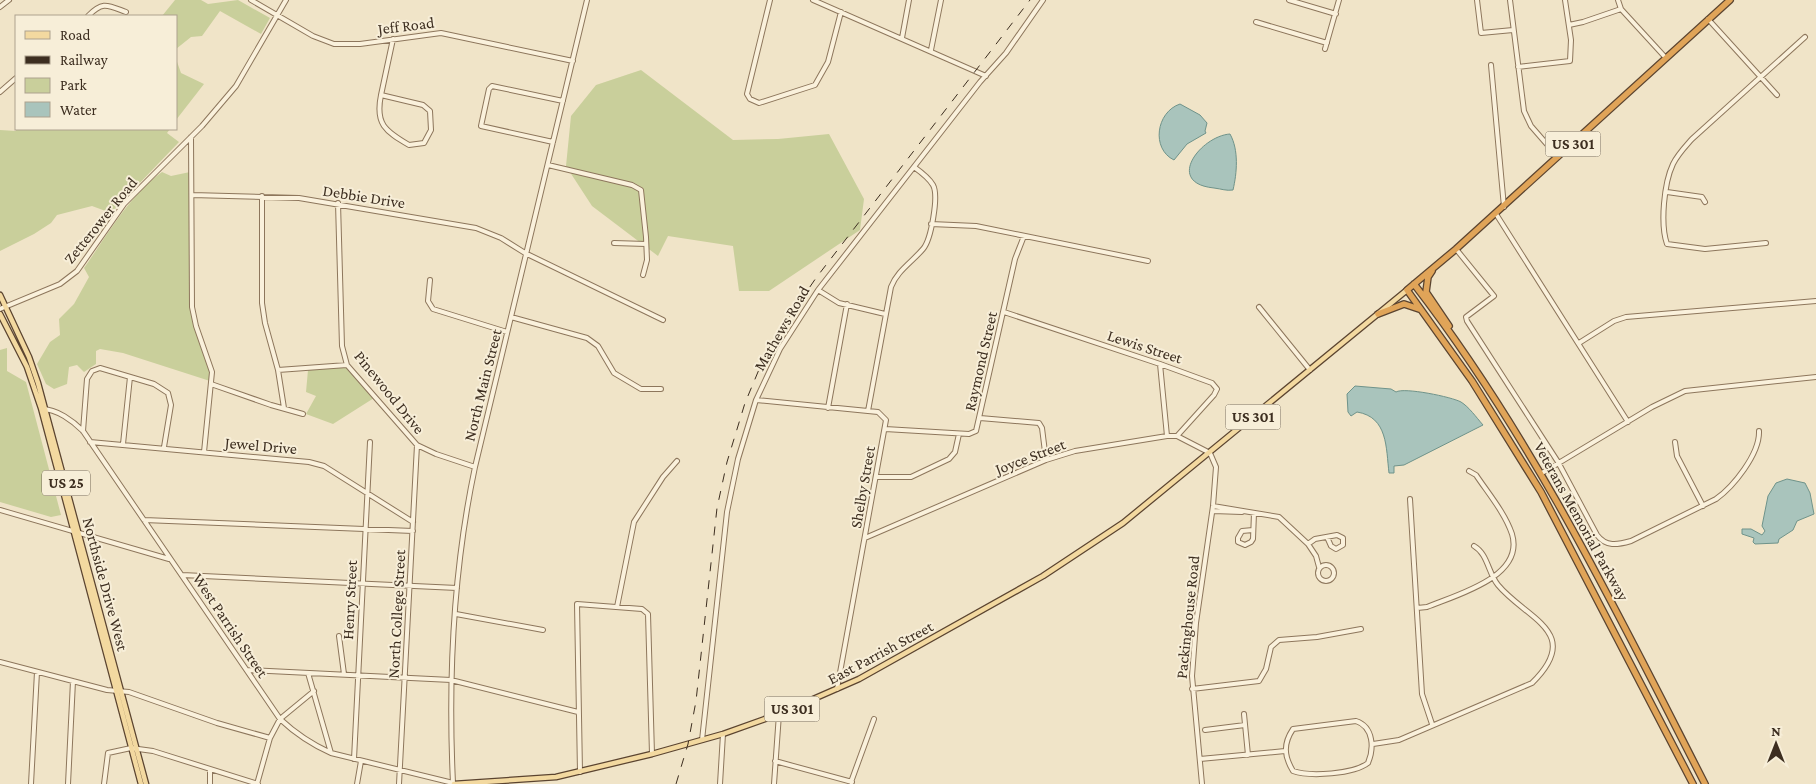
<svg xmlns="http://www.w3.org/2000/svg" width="1816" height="784" viewBox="0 0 1816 784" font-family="'Crimson Pro',serif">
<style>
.green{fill:#c9cf9b}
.water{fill:#a9c4bc;stroke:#6f938a}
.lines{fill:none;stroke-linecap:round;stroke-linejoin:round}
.minor-casing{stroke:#8d765c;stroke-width:6}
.major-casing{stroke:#5b4430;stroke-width:7}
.highway-casing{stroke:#5b4430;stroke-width:8}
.minor{stroke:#faf1dc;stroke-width:4}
.major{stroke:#f3d9a0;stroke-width:4.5}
.highway{stroke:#e0a458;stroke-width:5.5}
.rail{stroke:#3d2e20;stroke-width:1;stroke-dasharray:9 9;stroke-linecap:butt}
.labels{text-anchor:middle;stroke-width:4;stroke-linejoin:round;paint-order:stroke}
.shield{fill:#f7eed8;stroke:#756857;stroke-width:1}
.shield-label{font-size:15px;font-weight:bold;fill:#3d2e20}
.street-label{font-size:16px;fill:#3d2e20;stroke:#f7eed8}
</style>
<rect width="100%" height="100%" fill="#f0e4c8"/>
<path class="green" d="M175,0H201L208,4L238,0L270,18L261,34L220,11L202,36L191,37L176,49V16H162Z
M176,59L181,73L204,84L176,120Z
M641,70L733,140L778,139L829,134L864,199L860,230L769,291H739L733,246L668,236L658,256L592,206L566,166L571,116L596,85Z
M16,129H170L167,133L179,142L111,213L92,206L57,215L51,223L34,234L0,251V130L16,131Z
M162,172L171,176L190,172V311L211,371L210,381L123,353L100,349L96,351V364L84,372L77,365L69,367L67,384L54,389L46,384L37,364L50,342L60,335L59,319L74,304L89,277L84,268C106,237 131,193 162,172Z
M7,348V371L26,382L61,515L51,517L0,502V350Z
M346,366L374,398L333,424L306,414L316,396L306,392L308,370Z"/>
<path class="water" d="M1180,104L1200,115L1207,123L1205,131L1206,133L1187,144L1174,160C1151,149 1156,112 1180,104Z
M1230,134C1239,150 1237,173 1233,190C1226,191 1222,189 1214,188C1164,183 1201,136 1230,134Z
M1355,386L1391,389L1396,392C1404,387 1452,397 1461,402C1469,407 1476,417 1483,425L1404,465L1394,466V473H1389C1386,448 1388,417 1357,412L1351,416L1348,412L1347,394Z
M1787,479L1805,483L1810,493L1814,514L1797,521L1793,530L1779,539L1778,543L1755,544L1753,542L1754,538L1742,534V529H1751L1762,535L1765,531L1762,526L1768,496L1776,483Z"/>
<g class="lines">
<g class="minor-casing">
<path id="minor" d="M251,0L313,36L334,44H360L441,33L573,61
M770,0L747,94L750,99L759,103L815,85L828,62L841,12
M813,0L986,76
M1289,0L1336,14
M1477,0L1481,33L1513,30
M1510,0L1524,111L1531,126L1558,157
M1618,0L1621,9L1665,57
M0,7L9,0
M88,16C103,1 107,5 126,12
M1708,19L1777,95
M1256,22L1327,43
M1569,25L1583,22L1621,9
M902,38L909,0
M1325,49L1339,0
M931,50L941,0
M1491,65L1504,207
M1518,67L1570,61L1571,40L1565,0
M0,92L16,78
M381,95L423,105L430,111L431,130L424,143L409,145C385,131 375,124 381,95Z
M381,95L393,39
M191,137L192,307L196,326L212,372L204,452
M553,142L481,126L489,89L492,86L563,101
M548,165L632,185L641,190L646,237L647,260L643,275
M1667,192L1702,197L1705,202
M192,195L299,198L476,228L501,238L525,253L663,320
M262,196V303L265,323L278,370L284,408
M338,203L342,346L347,365L417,445L436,454L475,467
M1496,214L1628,422
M931,224L976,226L1148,261
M614,243L646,244
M1766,243L1705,249L1667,244C1660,224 1664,183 1673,164C1678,154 1685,147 1692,139L1805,37
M1456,249L1494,296L1466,317L1467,321L1558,462L1597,535C1606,547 1617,545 1631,541L1716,499C1733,487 1760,454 1759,431
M430,280L428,301L433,309L507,332
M818,290L839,303L885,314
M1259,307L1310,370
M0,309L60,284L77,271L124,204L202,126L236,86L286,0
M1004,312L1160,364L1212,383L1217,389L1214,395L1177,436
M511,317L587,338L598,346L614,373L641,389H661
M1579,343L1614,321L1626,317L1816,301
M1160,364L1167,436
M278,370L347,365
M211,384L271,405L303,414
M756,400L878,412L886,420L837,689
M828,408L847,304
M42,409C57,409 73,421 83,431L280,719C296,734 311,744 331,753L453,783C448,678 453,571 475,467L587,0
M868,411L891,287C897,271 912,262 923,249C931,240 939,196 933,185C929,178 921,172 914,167
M980,418L1039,423L1042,428L1046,460
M885,429L969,434L976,431L1015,259L1024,236
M83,431L87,379L92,371L100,368L154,384L168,393L171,405L164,447
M90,442L309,462L324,466L413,522
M1675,442L1677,456L1703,506
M123,444L130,377
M1542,473L1652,407L1685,391L1816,377
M876,477H911L949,459L955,452L959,434
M1410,499L1422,694L1432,724
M1213,506L1279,517L1308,544L1316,556L1319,567
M0,510L169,559
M1213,511L1242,512
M144,520L413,531
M1253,530L1242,531L1238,538V542L1245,545L1251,542L1253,539L1254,513
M865,538L1046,460L1075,451L1167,436H1177L1210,453L1216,467L1213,506L1196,623L1192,676L1202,784
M1308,544L1315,539L1337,535L1343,538V545L1336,549L1331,546L1327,537
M1318 573a8 8 0 1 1 16 0a8 8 0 1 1-16 0Z
M182,575L457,588
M617,607L634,522L663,477L677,461
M1417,608L1427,607C1456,595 1525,577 1512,534C1505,513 1488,493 1476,475L1469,471
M456,614L543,630
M339,636L344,674
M0,662L107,690L129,692L217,723L270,738
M247,670L451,680L578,712
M308,673L331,753
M1192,689L1259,681L1266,669L1271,647L1279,640L1317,637L1361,629
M1244,714L1248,755
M1356,721C1374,727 1374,749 1368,763C1354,774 1310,777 1293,771C1284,756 1283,744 1293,729Z
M1205,730L1245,725
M702,740L727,512L738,459L756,400L780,349L818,290L980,82L1006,53L1043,0
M1373,744L1399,740L1532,683C1584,632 1526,619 1498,585C1488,573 1488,554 1474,546
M354,759L370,442
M1200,759L1285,751
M775,761L852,782
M580,772L577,604L642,609L648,614L652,754
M851,782L874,719
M31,784L37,672
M68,784L73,681
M104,784L108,753L131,748L153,751L258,784
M210,784V770
M257,784L270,738L280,719L314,691
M357,784L361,761
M399,784L417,445
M720,784L723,734
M774,784L779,714"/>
</g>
<g class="major-casing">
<path id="major" d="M0,295L29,357L38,383L146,784
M0,314L27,367L41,408L141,784
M454,784L556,777L652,754L723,734L779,714L859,679L1043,576L1123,523L1407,290"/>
</g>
<g class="highway-casing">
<path id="highway" d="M1432,271L1428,277L1426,292L1449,326
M1414,284C1533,438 1617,612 1705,784
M1378,314L1404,304L1419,309
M1693,784L1541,492L1472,381L1407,290L1456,249L1730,0"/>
</g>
<use href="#minor" class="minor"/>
<use href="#major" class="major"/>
<use href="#highway" class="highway"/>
<path class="rail" d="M676,784L688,744L696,701L717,508L727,462L745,403L768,348L816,278L1030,0"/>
</g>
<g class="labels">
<g class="shield">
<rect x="1545.5" y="131.5" width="55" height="25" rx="4"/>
<rect x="1225.5" y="404.5" width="55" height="25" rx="4"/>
<rect x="42" y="470.5" width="48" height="25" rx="4"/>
<rect x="764.5" y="696.5" width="55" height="25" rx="4"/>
</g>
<g class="shield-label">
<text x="1573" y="149">US 301</text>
<text x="1253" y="422">US 301</text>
<text x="66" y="488">US 25</text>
<text x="792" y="714">US 301</text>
</g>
<g class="street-label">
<text transform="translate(406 25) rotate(-7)" y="6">Jeff Road</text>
<text transform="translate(364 196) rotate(9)" y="6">Debbie Drive</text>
<text transform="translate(100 220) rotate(-51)" y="6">Zetterower Road</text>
<text transform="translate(781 328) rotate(-60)" y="6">Mathews Road</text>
<text transform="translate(1145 346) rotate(18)" y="6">Lewis Street</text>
<text transform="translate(980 361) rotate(-77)" y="6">Raymond Street</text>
<text transform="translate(482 385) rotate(-76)" y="6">North Main Street</text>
<text transform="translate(390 392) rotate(51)" y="6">Pinewood Drive</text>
<text transform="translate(261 445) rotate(5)" y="6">Jewel Drive</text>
<text transform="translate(1030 456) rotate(-21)" y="6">Joyce Street</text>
<text transform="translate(862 487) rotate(-80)" y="6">Shelby Street</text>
<text transform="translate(1582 521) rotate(61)" y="6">Veterans Memorial Parkway</text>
<text transform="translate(106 584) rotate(75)" y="6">Northside Drive West</text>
<text transform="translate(349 600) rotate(-87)" y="6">Henry Street</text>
<text transform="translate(396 614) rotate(-87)" y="6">North College Street</text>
<text transform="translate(1187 617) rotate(-84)" y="6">Packinghouse Road</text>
<text transform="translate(231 625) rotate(56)" y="6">West Parrish Street</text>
<text transform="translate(880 652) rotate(-28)" y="6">East Parrish Street</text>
</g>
</g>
<rect x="15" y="15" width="162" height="115" fill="#f7eed8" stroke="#ada18e"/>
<rect x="25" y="31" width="25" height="8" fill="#f3d9a0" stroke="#ada18e"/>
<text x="60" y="40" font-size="15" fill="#3d2e20">Road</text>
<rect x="25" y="56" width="25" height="8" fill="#3d2e20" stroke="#ada18e"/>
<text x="60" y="65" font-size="15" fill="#3d2e20">Railway</text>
<rect x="25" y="78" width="25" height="15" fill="#c9cf9b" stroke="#ada18e"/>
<text x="60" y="90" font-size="15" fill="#3d2e20">Park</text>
<rect x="25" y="102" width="25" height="15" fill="#a9c4bc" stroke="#ada18e"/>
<text x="60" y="115" font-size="15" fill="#3d2e20">Water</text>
<g transform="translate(1776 744)" stroke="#f7eed8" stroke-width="4" paint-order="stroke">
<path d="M0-4L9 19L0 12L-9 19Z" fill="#3d2e20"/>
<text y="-8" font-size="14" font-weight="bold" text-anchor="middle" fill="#3d2e20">N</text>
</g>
</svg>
